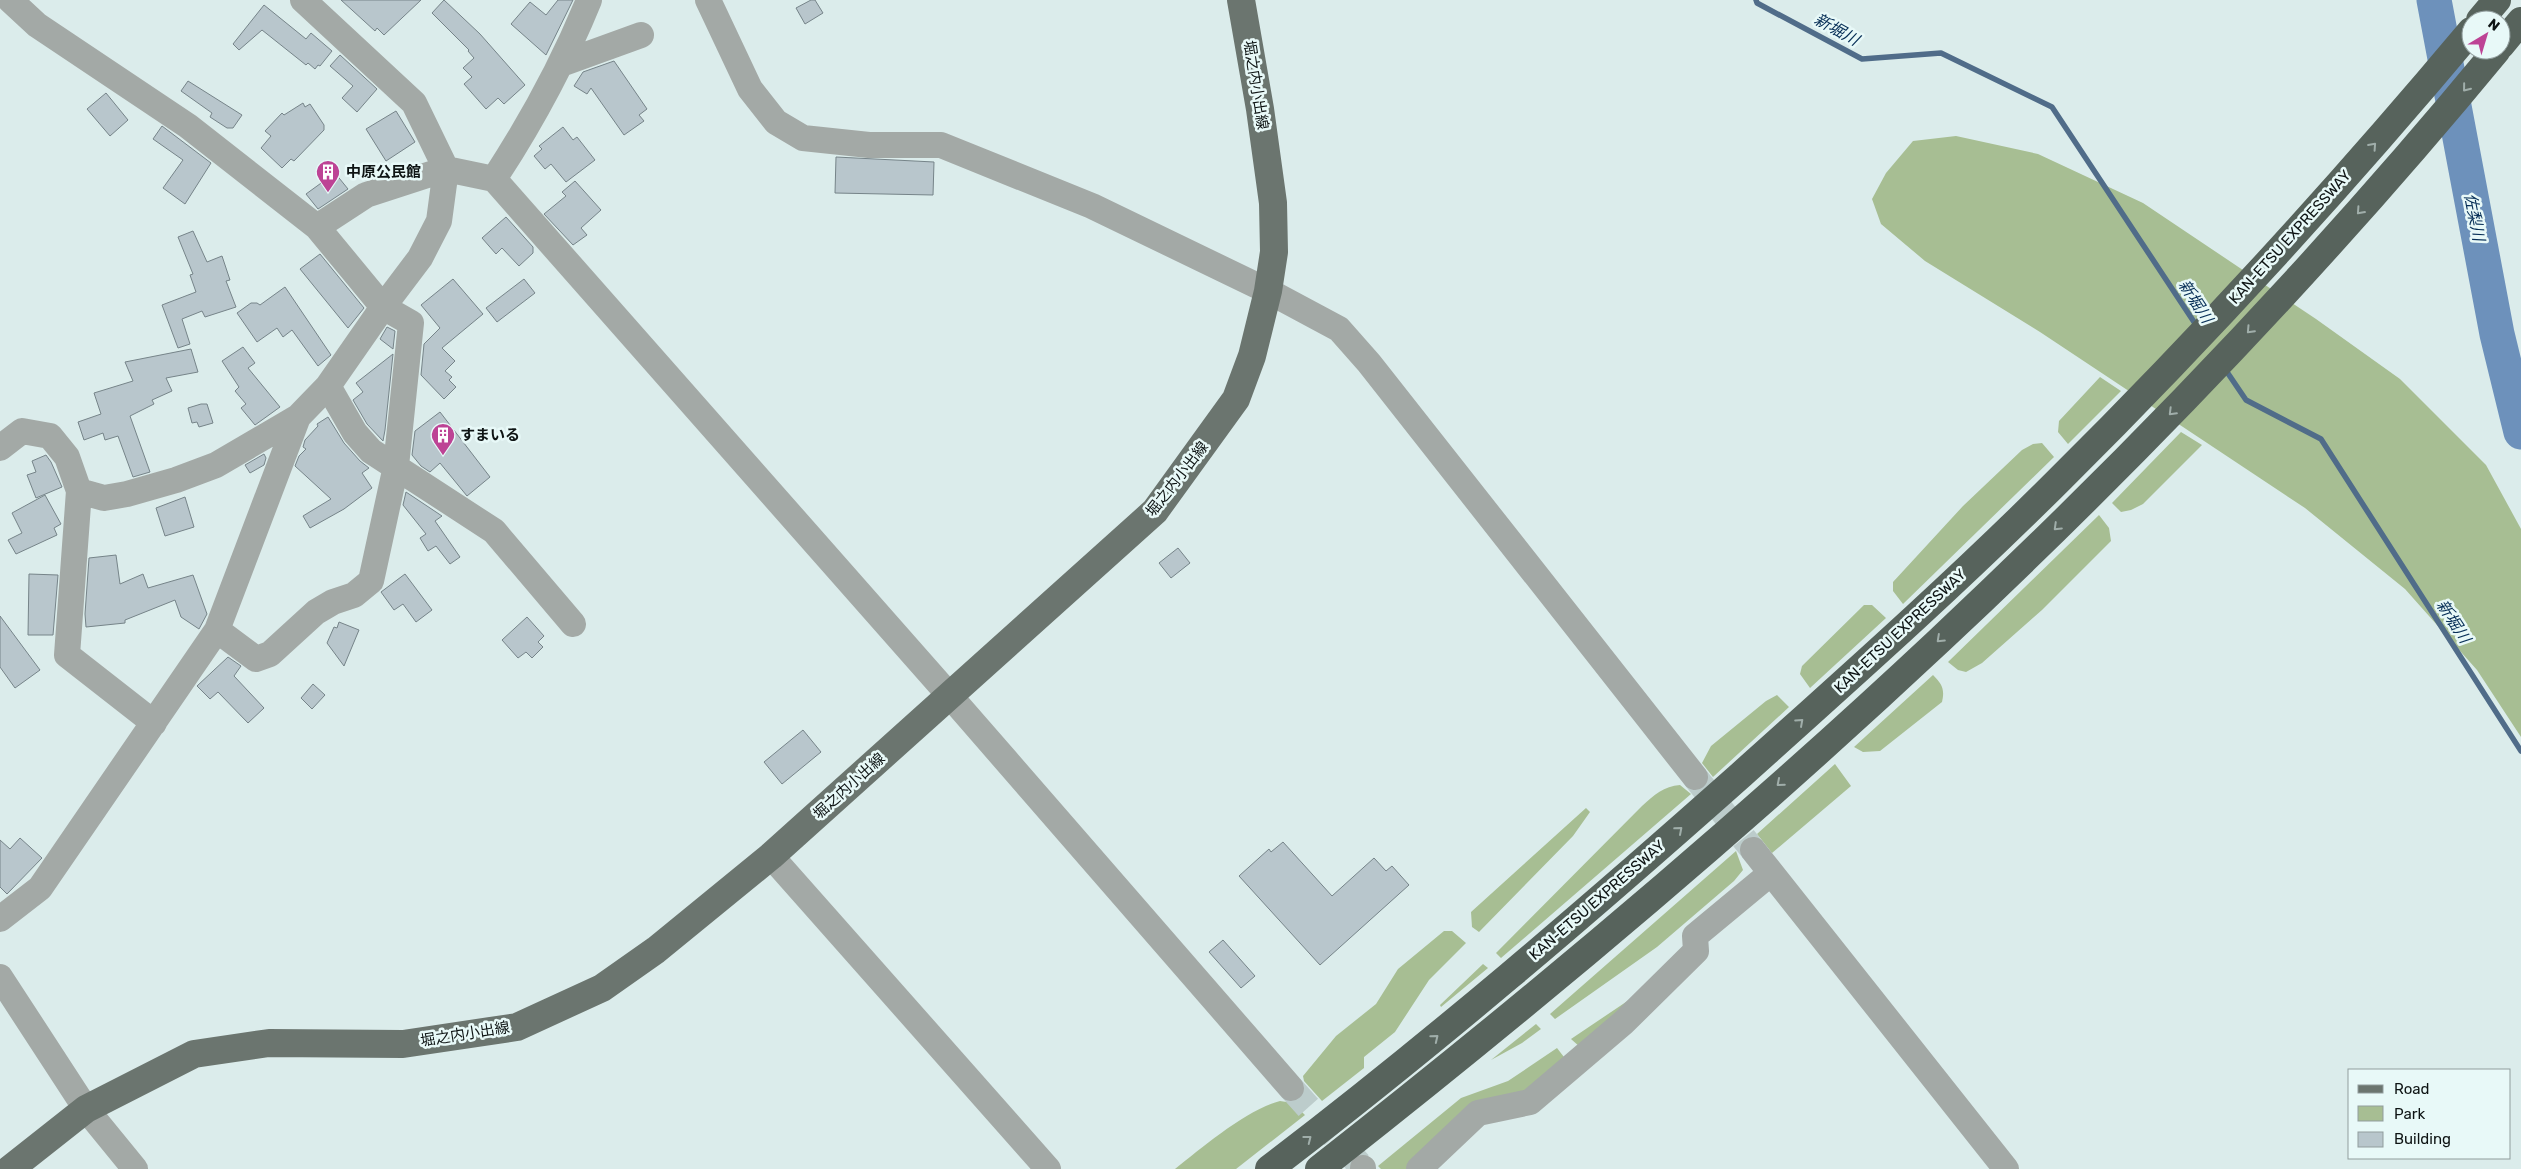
<svg xmlns="http://www.w3.org/2000/svg" width="2521" height="1169" viewBox="0 0 2521 1169" font-family="Rubik,'Noto Sans JP',sans-serif">
<style>
.green{fill:#a7be93}
.lines{fill:none;stroke-linecap:round;stroke-linejoin:round}
.stream{stroke:#506c89;stroke-width:5.5}
.river{stroke:#6d91bb;stroke-width:35}
.building{fill:#b8c6cc;stroke:#768489}
.minor-tunnel{stroke:#bccccb;stroke-width:26;stroke-dasharray:26 13;stroke-linecap:butt}
.minor{stroke:#a3a9a6;stroke-width:26}
.major{stroke:#6b756f;stroke-width:28}
.highway{stroke:#57635c;stroke-width:28}
.oneway{stroke:#a0aeaa}
.labels{text-anchor:middle;stroke-width:5;stroke-linejoin:round;paint-order:stroke}
.street-label{font-size:15px;fill:#0e1414;stroke:#e8f9f8}
.poi-label{font-size:15px;font-weight:bold;fill:#0e1414;stroke:#e8f9f8;text-anchor:start}
.water-label{font-size:16px;font-style:italic;fill:#062e56;stroke:#e8f9f8}
</style>
<rect width="100%" height="100%" fill="#dbeceb"/>
<path class="green" d="M1956,136L2038,154L2143,203L2316,319L2400,379L2486,465L2521,529V737L2477,670L2405,589L2305,508L2040,332L1925,261L1881,224L1872,199L1886,173L1913,141Z
M2100,377L2121,391L2068,444L2058,432L2059,421Z
M2181,432L2202,445L2143,504L2131,510L2121,512L2112,503Z
M2042,443L2054,457L1903,604L1893,591V582L1963,506L2022,450L2033,444Z
M2099,515L2109,528L2111,541L2042,610L1982,663L1966,672L1958,670L1948,662Z
M1864,605H1872L1886,618L1810,688L1800,674L1802,666Z
M1933,675C1942,684 1945,689 1942,702L1880,751L1863,752L1854,747Z
M1777,695L1789,707L1713,777L1702,763L1711,746L1766,701Z
M1835,764L1851,786L1772,853L1757,834Z
M1680,785L1691,794L1501,958L1496,953L1642,806C1654,795 1664,786 1680,785Z
M1586,808L1590,812L1573,836L1479,932L1472,927L1471,912Z
M1736,851L1743,870L1734,881L1657,947L1555,1019L1550,1014Z
M1444,931H1452L1466,943L1429,980L1395,1032L1364,1057V1068L1322,1101L1304,1081L1303,1076L1336,1036L1376,1004L1398,969Z
M1483,964L1488,968L1441,1007L1440,1005Z
M1672,971L1580,1047L1571,1039Z
M1536,1024L1541,1029L1522,1043L1491,1060Z
M1557,1048L1567,1061L1537,1090L1477,1111L1406,1169H1381L1378,1166L1461,1098L1508,1081Z
M1280,1101L1293,1103L1305,1115L1236,1169H1175C1203,1147 1246,1110 1280,1101Z"/>
<g class="lines">
<path class="stream" d="M1756,0L1757,3L1862,59L1941,53L2052,107L2198,328
M2225,369L2246,400L2321,439L2521,751"/>
<path class="river" d="M2434,0L2497,334L2521,432"/>
</g>
<path class="building" d="M341,0H421L384,35L377,28L375,31Z
M444,0L480,34L525,85L504,104L498,98L486,109L464,84L472,77L463,68L474,58L468,51L469,50L432,13Z
M558,0H573L546,55L511,24L530,2L546,15Z
M811,0H815L823,13L805,24L796,8Z
M264,5L306,39L311,33L332,51L320,66L318,65L315,69L308,63L306,65L262,30L239,50L233,44Z
M340,55L377,89L357,112L342,98L353,86L330,66Z
M614,61L647,109L639,115L644,121L624,135L591,88L587,94L574,86L583,72Z
M188,81L242,115L233,128H227L210,117L212,113L181,91Z
M106,93L128,120L110,136L87,109Z
M303,103L305,107L310,104L324,125V130L294,161L291,159L282,168L261,148L271,136L265,131L282,113L284,115Z
M396,111L415,142L386,161L366,129Z
M162,126L211,163L185,204L163,188L183,160L153,139Z
M563,127L573,140L577,137L595,160L566,182L551,164L545,169L534,156L542,149L539,146Z
M836,157L934,162L933,195L835,193Z
M335,173L348,189L318,209L306,194Z
M575,181L601,210L581,228L587,235L573,245L544,214L566,196L562,192Z
M506,217L533,247V253L519,266L502,248L496,254L482,238Z
M193,231L207,262L222,256L230,280L226,281L236,307L205,317L202,311L182,319L190,344L178,348L162,305L196,292L190,275L193,274L178,237Z
M320,254L364,308L348,328L300,269Z
M453,279L483,314L442,348L455,361L445,371L452,377L449,380L456,387L444,399L421,375L424,344L440,328L421,305Z
M524,279L535,293L497,322L486,308Z
M285,287L331,355L318,366L292,330L283,337L277,328L257,342L237,313L251,303H257L260,305Z
M387,327L395,331L393,349L380,339Z
M243,347L255,363L248,368L280,407L255,425L241,408L246,404L235,391L239,387L222,361Z
M191,349L198,372L166,378L172,391L152,400L154,404L130,416L150,472L133,477L118,436L105,440L103,433L84,440L78,422L101,414L94,393L133,381L125,362Z
M393,354L385,430L383,441L367,424L353,400L363,392L356,383Z
M201,404H207L213,423L199,427L197,422L192,423L188,408Z
M440,412L490,477L467,496L440,463L430,472L421,466L412,455L415,431Z
M328,417L344,443L360,461L369,468L362,473L372,488L344,509L310,528L303,516L331,499L295,466L299,456L306,449L303,447L305,440L318,426L317,424Z
M264,454L266,458L264,465L250,473L245,465Z
M46,455L51,462L62,487L36,498L27,475L36,472L32,461Z
M406,492L442,516L435,521L460,557L450,564L436,546L428,551L420,538L426,534L403,505Z
M45,495L61,524L54,528L57,535L16,554L8,540L22,533L12,513Z
M185,497L194,527L165,536L156,508Z
M1178,548L1190,563L1171,578L1159,563Z
M116,555L120,584L143,574L148,588L193,575L207,614L199,629L181,617L175,600L125,620V623L86,627L85,614L89,558Z
M29,574L58,575L53,635H28Z
M405,574L432,610L416,622L403,604L394,610L381,592Z
M0,616L40,670L15,688L0,667Z
M527,617L544,636L538,642L543,647L532,658L526,652L518,658L502,640Z
M339,622L359,630L344,666L327,643L334,627L337,628Z
M228,657L241,666L234,676L264,708L248,723L218,692L210,699L197,686Z
M313,684L325,695L312,709L301,698Z
M803,730L821,752L782,784L764,762Z
M20,838L42,858L7,894L0,887V840L10,849Z
M1283,842L1332,896L1374,858L1386,871L1392,866L1409,885L1320,965L1239,876L1269,849L1271,852Z
M1223,940L1255,976L1241,988L1209,952Z"/>
<g class="lines">
<path class="minor-tunnel" d="M1695,777L1753,850
M1291,1088L1359,1164"/>
<path class="minor" d="M10,0L37,25L188,126L317,227L366,195L446,169L494,179L950,696L1291,1088
M708,0L750,89L776,122L803,138L869,145H941L1092,206L1268,291L1339,329L1369,363L1695,777
M561,64L641,35
M494,179C532,121 563,64 589,0
M328,386L355,433L371,451L494,531L573,624
M0,448L22,431L50,436L67,457L79,491L104,498L127,494L176,480L216,465L298,417L328,386L383,307L420,258L439,221L446,169L414,103L303,0
M79,491L67,655L154,723
M217,630L256,659L270,654L316,612L333,602L354,595L371,581L396,466L411,323L383,307L317,227
M1753,850L2006,1169
M771,856L1048,1169
M0,919L40,888L217,630L298,417
M0,977L86,1109L135,1169
M1363,1168V1169
M1419,1169L1478,1113L1530,1102L1624,1022L1696,951L1695,936L1771,873"/>
<path class="major" d="M10,1169L86,1109L194,1054L269,1043L403,1044L517,1027L602,988L656,950L771,856L1155,511L1236,399L1252,356L1268,291L1274,252L1273,203L1260,109L1241,0"/>
<path class="highway" d="M2480,20L2497,0
M2501,45L2521,21
M1269,1169C1433,1044 1589,910 1742,774C1850,677 1958,581 2060,479C2204,336 2341,186 2471,31
M1319,1169C1745,835 2152,469 2497,50"/>
</g>
<defs><path id="oneway-chevron" d="M-2-3.5L2.5 0L-2 3.5" fill="none" stroke-width="1.6" stroke-linecap="round" stroke-linejoin="round" transform="scale(1.25)"/></defs>
<g class="oneway">
<use href="#oneway-chevron" transform="translate(2466 88) rotate(129)"/>
<use href="#oneway-chevron" transform="translate(2373 146) rotate(-48)"/>
<use href="#oneway-chevron" transform="translate(2360 211) rotate(132)"/>
<use href="#oneway-chevron" transform="translate(2250 330) rotate(133)"/>
<use href="#oneway-chevron" transform="translate(2172 412) rotate(135)"/>
<use href="#oneway-chevron" transform="translate(2057 527) rotate(136)"/>
<use href="#oneway-chevron" transform="translate(1940 639) rotate(137)"/>
<use href="#oneway-chevron" transform="translate(1800 722) rotate(-42)"/>
<use href="#oneway-chevron" transform="translate(1780 783) rotate(139)"/>
<use href="#oneway-chevron" transform="translate(1679 830) rotate(-41)"/>
<use href="#oneway-chevron" transform="translate(1435 1038) rotate(-39)"/>
<use href="#oneway-chevron" transform="translate(1308 1139) rotate(-38)"/>
</g>
<defs>
<g id="building-pin" transform="scale(1.25)"><path d="M0 17L-7.5 6A9.5 9.5 0 1 1 7.5 6Z" fill="#bd4395" stroke="#e8f9f8"/><path d="M-4-6H4V6H1V3H-1V6H-4ZM-2.5-4.3h1.7v1.8h-1.7ZM.8-4.3h1.7v1.8H.8ZM-2.5-1h1.7V.8h-1.7ZM.8-1h1.7V.8H.8Z" fill="#fff"/></g>
</defs>
<g fill-rule="evenodd">
<use href="#building-pin" x="328" y="172"/>
<use href="#building-pin" x="443" y="435"/>
</g>
<g class="labels">
<g class="street-label">
<text transform="translate(1256 85) rotate(81)" y="5">堀之内小出線</text>
<text transform="translate(2290 237) rotate(-48)" y="5">KAN-ETSU EXPRESSWAY</text>
<text transform="translate(1177 479) rotate(-52)" y="5">堀之内小出線</text>
<text transform="translate(1900 631) rotate(-43)" y="5">KAN-ETSU EXPRESSWAY</text>
<text transform="translate(849 786) rotate(-42)" y="5">堀之内小出線</text>
<text transform="translate(1597 900) rotate(-41)" y="5">KAN-ETSU EXPRESSWAY</text>
<text transform="translate(465 1034) rotate(-9)" y="5">堀之内小出線</text>
</g>
<g class="poi-label">
<text x="346" y="177">中原公民館</text>
<text x="460" y="440">すまいる</text>
</g>
<g class="water-label">
<text transform="translate(1837 29) rotate(29)" y="6">新堀川</text>
<text transform="translate(2475 217) rotate(79)" y="6">佐梨川</text>
<text transform="translate(2196 301) rotate(57)" y="6">新堀川</text>
<text transform="translate(2454 621) rotate(57)" y="6">新堀川</text>
</g>
</g>
<rect x="2348" y="1069" width="162" height="90" fill="#e8f9f8" stroke="#919d9d"/>
<rect x="2358" y="1085" width="25" height="8" fill="#6b756f" stroke="#919d9d"/>
<text x="2394" y="1094" font-size="15" fill="#0e1414">Road</text>
<rect x="2358" y="1106" width="25" height="15" fill="#a7be93" stroke="#919d9d"/>
<text x="2394" y="1119" font-size="15" fill="#0e1414">Park</text>
<rect x="2358" y="1132" width="25" height="15" fill="#b8c6cc" stroke="#919d9d"/>
<text x="2394" y="1144" font-size="15" fill="#0e1414">Building</text>
<g transform="translate(2486 35) rotate(38)"><circle r="24" fill="#e8f9f8" stroke="#919d9d"/>
<path d="M0-4L9 19L0 12L-9 19Z" fill="#bd4395"/>
<text y="-8" font-size="14" font-weight="bold" text-anchor="middle" fill="#0e1414">N</text>
</g>
</svg>
